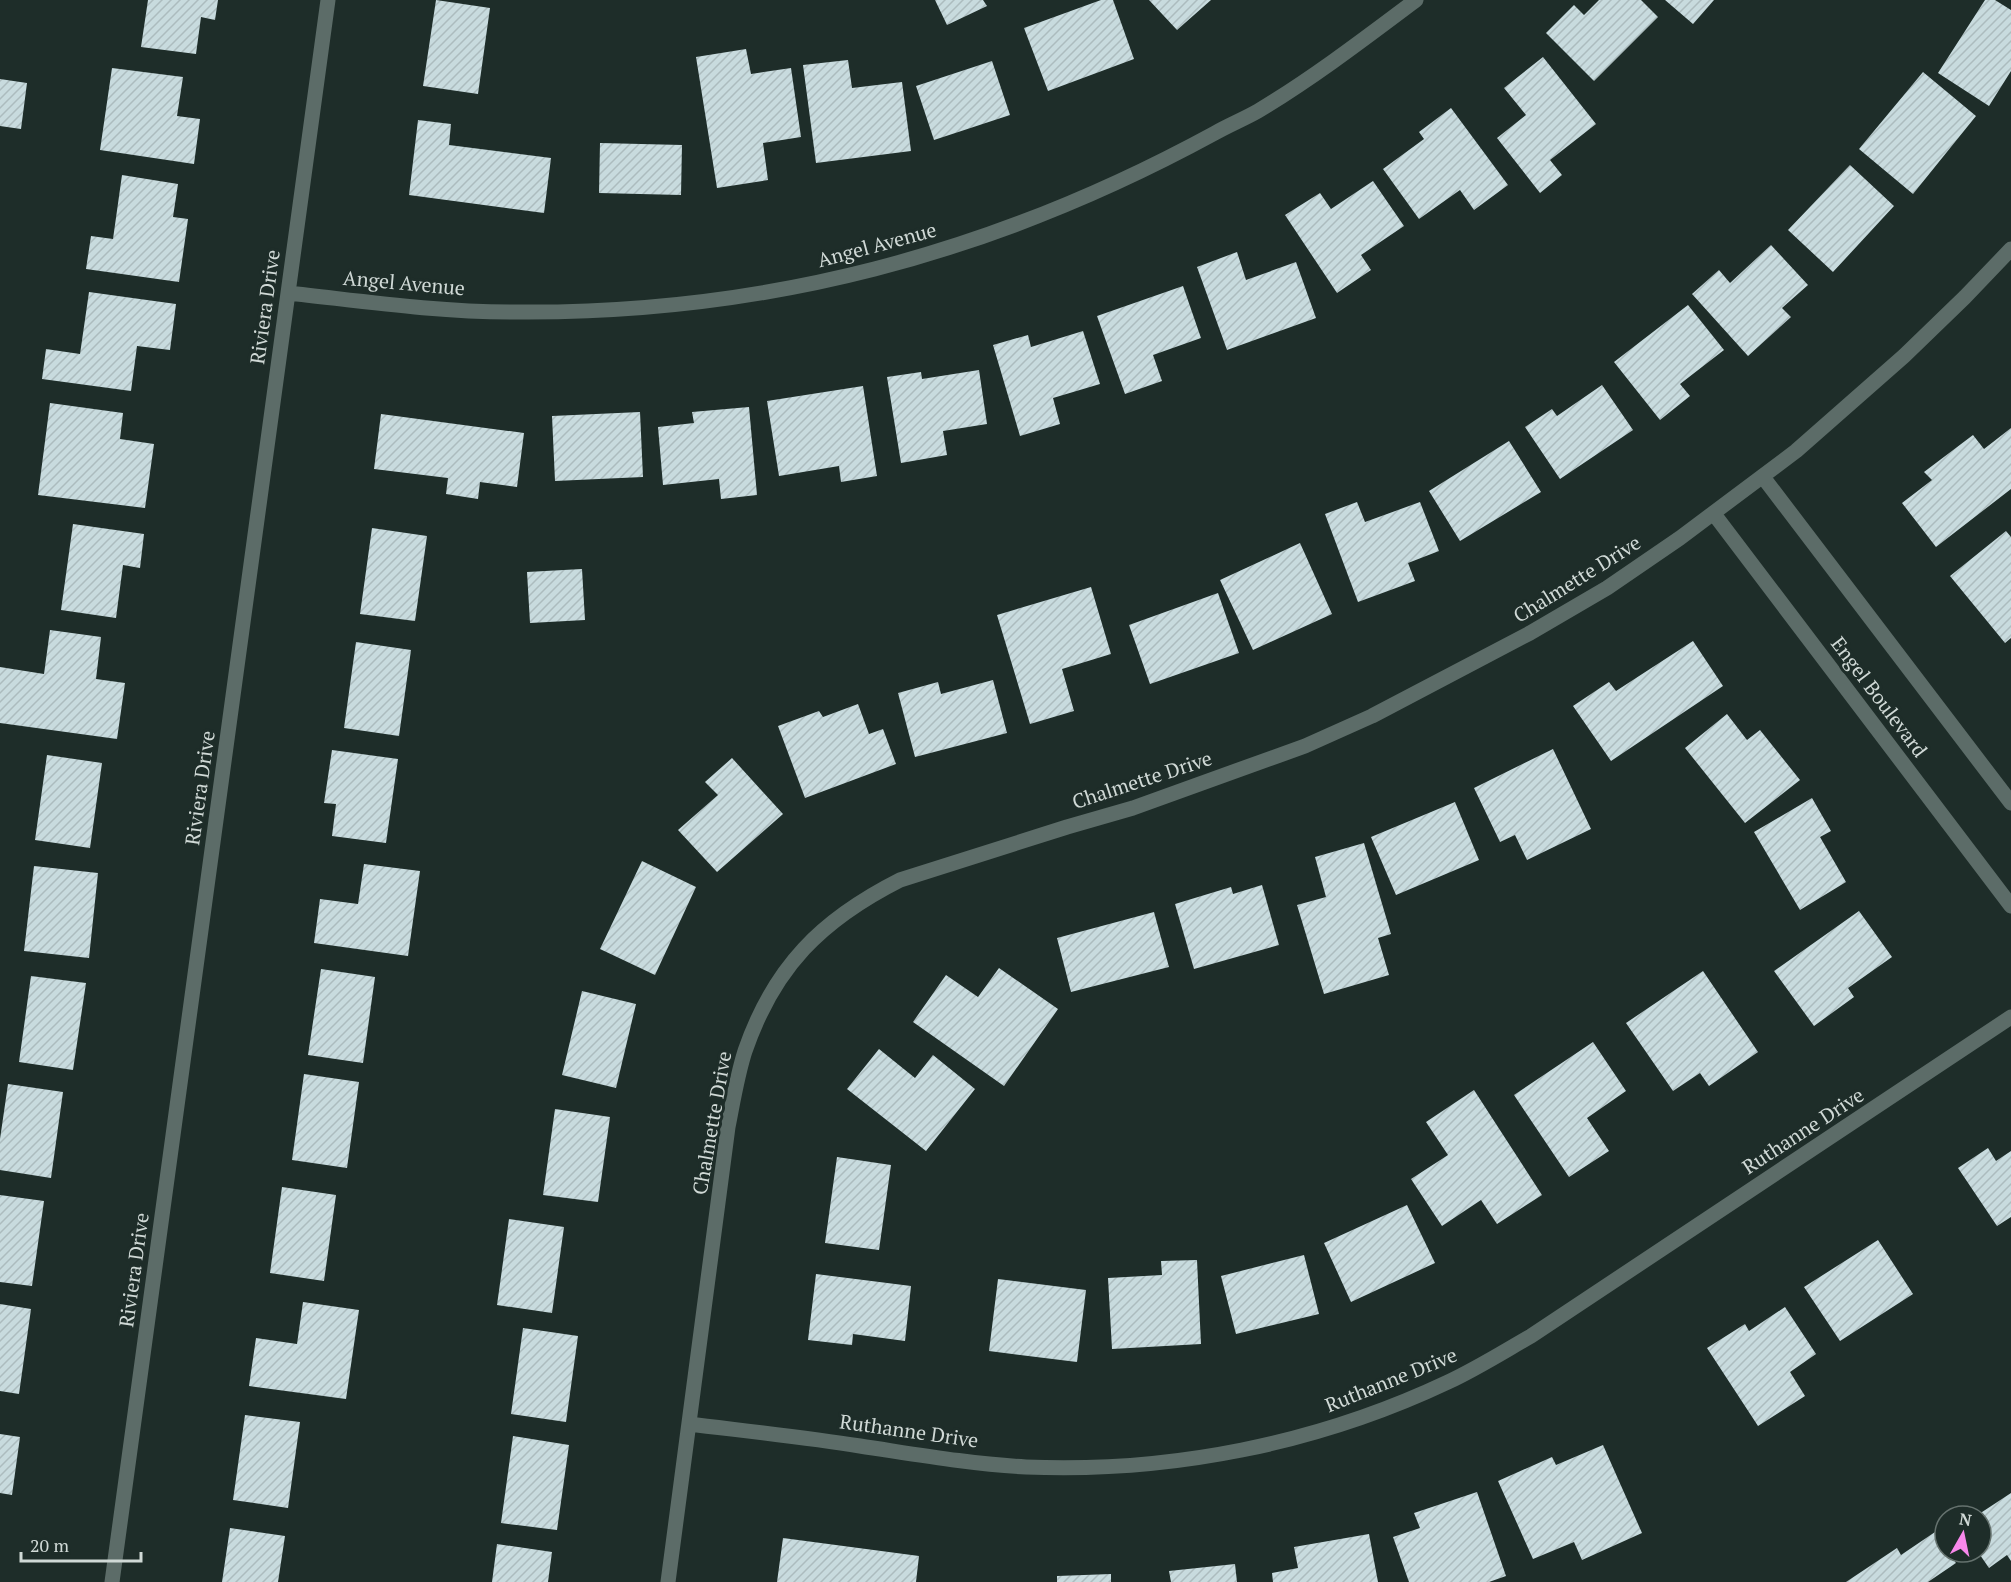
<svg xmlns="http://www.w3.org/2000/svg" width="2011" height="1582" viewBox="0 0 2011 1582" font-family="'PT Serif',serif">
<style>
.building{fill:url(#building-hatch)}
.lines{fill:none;stroke-linecap:round;stroke-linejoin:round}
.minor{stroke:#5c6c68;stroke-width:15}
.labels{text-anchor:middle;stroke-width:6;stroke-linejoin:round;paint-order:stroke}
.street-label{font-size:20px;fill:#d0d9d6;stroke:#1e2d29}
</style>
<defs>
<pattern id="building-hatch" width="6" height="6" patternUnits="userSpaceOnUse" patternTransform="scale(1.5)"><rect width="6" height="6" fill="#c8dbde"/><path d="M-1 1l2-2M0 6l6-6M5 7l2-2" fill="none" stroke="#acbcbe"/></pattern>
</defs>
<rect width="100%" height="100%" fill="#1e2d29"/>
<path class="building" d="M148,0H218L215,20L201,17L196,54L141,47Z
M436,0L490,8L478,94L423,86Z
M935,0H983L987,6L947,25Z
M1101,0H1113L1134,59L1048,91L1024,28Z
M1149,0H1211L1177,30Z
M1599,0H1641L1658,17L1594,81L1546,33L1574,5L1584,15Z
M1665,0H1714L1693,24Z
M1985,0H1995L2011,10V71L1989,106L1938,73Z
M746,49L751,74L791,68L801,137L763,143L768,180L717,188L696,57Z
M1543,57L1596,124L1550,160L1562,175L1540,193L1497,138L1526,115L1504,88Z
M848,60L852,88L902,82L911,151L816,163L803,65Z
M992,61L1010,115L934,140L916,86Z
M112,68L183,77L177,116L200,119L194,164L100,150Z
M1923,72L1976,116L1913,194L1859,149Z
M0,79L27,83L21,129L0,126Z
M1451,108L1508,185L1474,210L1460,190L1419,219L1383,169L1424,139L1419,132Z
M418,120L451,124L449,145L551,158L544,213L409,195Z
M600,143L682,145L681,195L599,193Z
M1850,165L1894,206L1833,272L1788,230Z
M122,175L178,184L173,217L188,219L179,282L86,269L91,236L113,239Z
M1373,181L1404,226L1361,255L1371,270L1337,293L1285,215L1320,193L1331,209Z
M1771,245L1808,285L1782,308L1791,317L1748,356L1692,294L1719,270L1730,283Z
M1237,252L1246,280L1296,262L1316,318L1227,350L1197,267Z
M1183,286L1201,338L1153,355L1162,381L1125,394L1097,316Z
M89,292L176,304L170,350L137,346L131,391L42,379L46,349L80,354Z
M1688,305L1724,350L1680,384L1690,396L1660,420L1614,362Z
M1083,331L1100,384L1053,398L1060,424L1020,436L993,345L1028,335L1031,347Z
M979,370L987,424L943,431L947,455L901,463L887,377L921,372L922,379Z
M1602,385L1633,430L1560,479L1525,427L1552,409L1557,416Z
M863,386L877,476L841,482L839,466L779,476L767,401Z
M50,403L123,413L120,439L154,444L145,508L38,495Z
M749,407L757,495L721,499L719,479L663,485L658,427L694,423L692,412Z
M640,412L643,477L555,481L552,416Z
M381,414L524,433L517,487L480,482L478,499L446,494L448,478L374,469Z
M2011,428V489L1936,547L1902,503L1932,480L1924,472L1973,435L1984,449Z
M1509,441L1541,492L1460,541L1429,491Z
M1357,502L1365,522L1420,502L1439,551L1408,563L1415,581L1358,602L1325,514Z
M73,524L144,534L140,568L123,565L116,618L61,610Z
M372,528L427,536L415,621L360,614Z
M2006,531L2011,537V638L2005,643L1950,576Z
M1300,543L1332,614L1253,650L1220,580Z
M582,569L585,620L530,623L527,572Z
M1091,587L1111,654L1062,669L1074,711L1030,724L997,615Z
M1218,593L1239,653L1150,684L1129,625Z
M50,630L101,637L96,679L125,683L117,739L0,723V667L44,674Z
M1693,641L1723,686L1611,761L1573,706L1609,682L1616,691Z
M356,642L411,650L399,736L344,728Z
M993,680L1007,733L915,757L898,693L938,682L941,694Z
M858,704L869,734L883,729L896,764L805,798L778,726L819,711L823,717Z
M1727,714L1747,740L1760,730L1800,780L1745,823L1685,748Z
M1553,749L1591,829L1527,860L1515,835L1500,842L1474,788Z
M332,750L398,759L386,843L332,836L336,804L324,803Z
M47,755L102,763L90,848L35,840Z
M732,758L783,814L717,872L678,830L718,795L705,782Z
M1812,798L1831,831L1820,837L1846,882L1800,910L1754,832Z
M1455,802L1479,860L1396,895L1371,837Z
M1364,843L1391,934L1378,938L1389,975L1324,994L1297,905L1326,897L1315,857Z
M642,861L696,887L655,975L600,949Z
M364,864L420,871L408,956L314,943L320,899L358,904Z
M34,866L98,873L89,958L24,951Z
M1262,885L1279,945L1194,969L1175,904L1231,887L1233,894Z
M1859,911L1892,957L1848,988L1854,997L1814,1026L1774,971Z
M1154,912L1169,967L1071,992L1057,938Z
M999,968L1058,1009L1004,1086L913,1022L946,975L978,997Z
M321,969L375,977L363,1063L308,1055Z
M1703,971L1758,1052L1709,1086L1700,1073L1673,1091L1626,1023Z
M31,976L86,983L73,1070L19,1062Z
M582,991L636,1004L616,1088L562,1075Z
M1593,1042L1626,1091L1587,1118L1609,1151L1569,1177L1514,1095Z
M879,1049L915,1078L933,1055L975,1089L926,1151L847,1089Z
M304,1074L359,1082L347,1168L292,1160Z
M8,1084L63,1092L51,1178L0,1170V1139Z
M1474,1090L1542,1195L1497,1224L1481,1200L1442,1226L1411,1179L1448,1155L1426,1122Z
M555,1109L610,1117L598,1202L543,1195Z
M1988,1148L1996,1161L2011,1151V1217L1997,1226L1958,1168Z
M837,1157L891,1165L879,1250L825,1243Z
M282,1187L336,1195L324,1281L270,1273Z
M0,1195L44,1201L32,1286L0,1282Z
M1407,1205L1435,1263L1351,1302L1324,1243Z
M509,1219L564,1227L552,1313L497,1305Z
M1878,1240L1913,1294L1840,1341L1804,1287Z
M1304,1255L1319,1314L1236,1334L1221,1276Z
M1197,1260L1201,1344L1112,1349L1108,1278L1162,1275L1161,1261Z
M816,1274L911,1286L905,1341L853,1334L852,1345L808,1340Z
M998,1279L1086,1290L1077,1362L989,1351Z
M303,1302L359,1310L346,1399L249,1386L256,1338L297,1344Z
M0,1304L31,1309L19,1394L0,1391Z
M1785,1307L1816,1354L1790,1372L1805,1396L1758,1426L1707,1348L1745,1324L1749,1331Z
M523,1328L578,1336L566,1422L511,1414Z
M245,1415L300,1422L288,1508L233,1500Z
M0,1434L20,1437L12,1495L0,1493Z
M513,1436L569,1445L557,1530L501,1523Z
M1603,1445L1642,1533L1582,1560L1574,1542L1533,1559L1498,1481L1552,1457L1556,1465Z
M1477,1492L1506,1576L1489,1582H1409L1393,1537L1420,1528L1414,1513Z
M2011,1493V1561L2007,1555L1989,1568L1978,1552H1981V1516H1976Z
M230,1528L285,1536L278,1582H222Z
M1935,1532L1945,1547V1552H1948L1956,1563L1928,1582H1846L1897,1548L1901,1555Z
M1369,1534L1378,1582H1273L1272,1573L1298,1568L1294,1547Z
M783,1538L919,1556L916,1582H777Z
M497,1544L552,1552L548,1582H492Z
M1235,1564L1237,1582H1171L1169,1571Z
M1111,1574V1582H1057V1576Z"/>
<g class="lines">
<path class="minor" d="M288,293C362,301 436,312 510,312C764,315 993,254 1215,133C1229,125 1244,119 1258,111C1313,78 1364,39 1416,0
M1763,477L2011,803
M1714,514L2011,906
M689,1424C746,1431 803,1437 860,1446C914,1454 970,1464 1026,1467C1170,1473 1317,1444 1448,1382C1476,1369 1503,1352 1531,1336L2011,1017
M112,1582L328,0
M668,1582L728,1127C733,1102 737,1076 745,1051C774,967 821,920 900,880L1067,827L1133,808L1305,746L1372,716L1530,633L1607,588L1680,538L1796,451L1904,356L1965,297L2011,249"/>
</g>
<g class="labels">
<g class="street-label">
<text transform="translate(877 245) rotate(-15)" y="7">Angel Avenue</text>
<text transform="translate(404 283) rotate(5)" y="7">Angel Avenue</text>
<text transform="translate(265 307) rotate(-82)" y="7">Riviera Drive</text>
<text transform="translate(1577 579) rotate(-32)" y="7">Chalmette Drive</text>
<text transform="translate(1879 697) rotate(53)" y="7">Engel Boulevard</text>
<text transform="translate(1142 780) rotate(-18)" y="7">Chalmette Drive</text>
<text transform="translate(200 788) rotate(-82)" y="7">Riviera Drive</text>
<text transform="translate(712 1123) rotate(-80)" y="7">Chalmette Drive</text>
<text transform="translate(1803 1131) rotate(-33)" y="7">Ruthanne Drive</text>
<text transform="translate(134 1270) rotate(-82)" y="7">Riviera Drive</text>
<text transform="translate(1391 1380) rotate(-22)" y="7">Ruthanne Drive</text>
<text transform="translate(909 1431) rotate(8)" y="7">Ruthanne Drive</text>
</g>
</g>
<g transform="translate(1963 1534) rotate(9)"><circle r="28" fill="#1e2d29" stroke="#65726e" stroke-width="1.5"/>
<path d="M0-4.5L10 22L0 15L-10 22Z" fill="#f888eb"/>
<text y="-9" font-size="16" font-weight="bold" text-anchor="middle" fill="#d0d9d6">N</text>
</g>
<path d="M21 1552v9h120v-9" fill="none" stroke="#d0d9d6" stroke-width="3"/>
<text x="30" y="1552" font-size="18" fill="#d0d9d6" stroke="#1e2d29" stroke-width="4.5" paint-order="stroke">20 m</text>
</svg>
